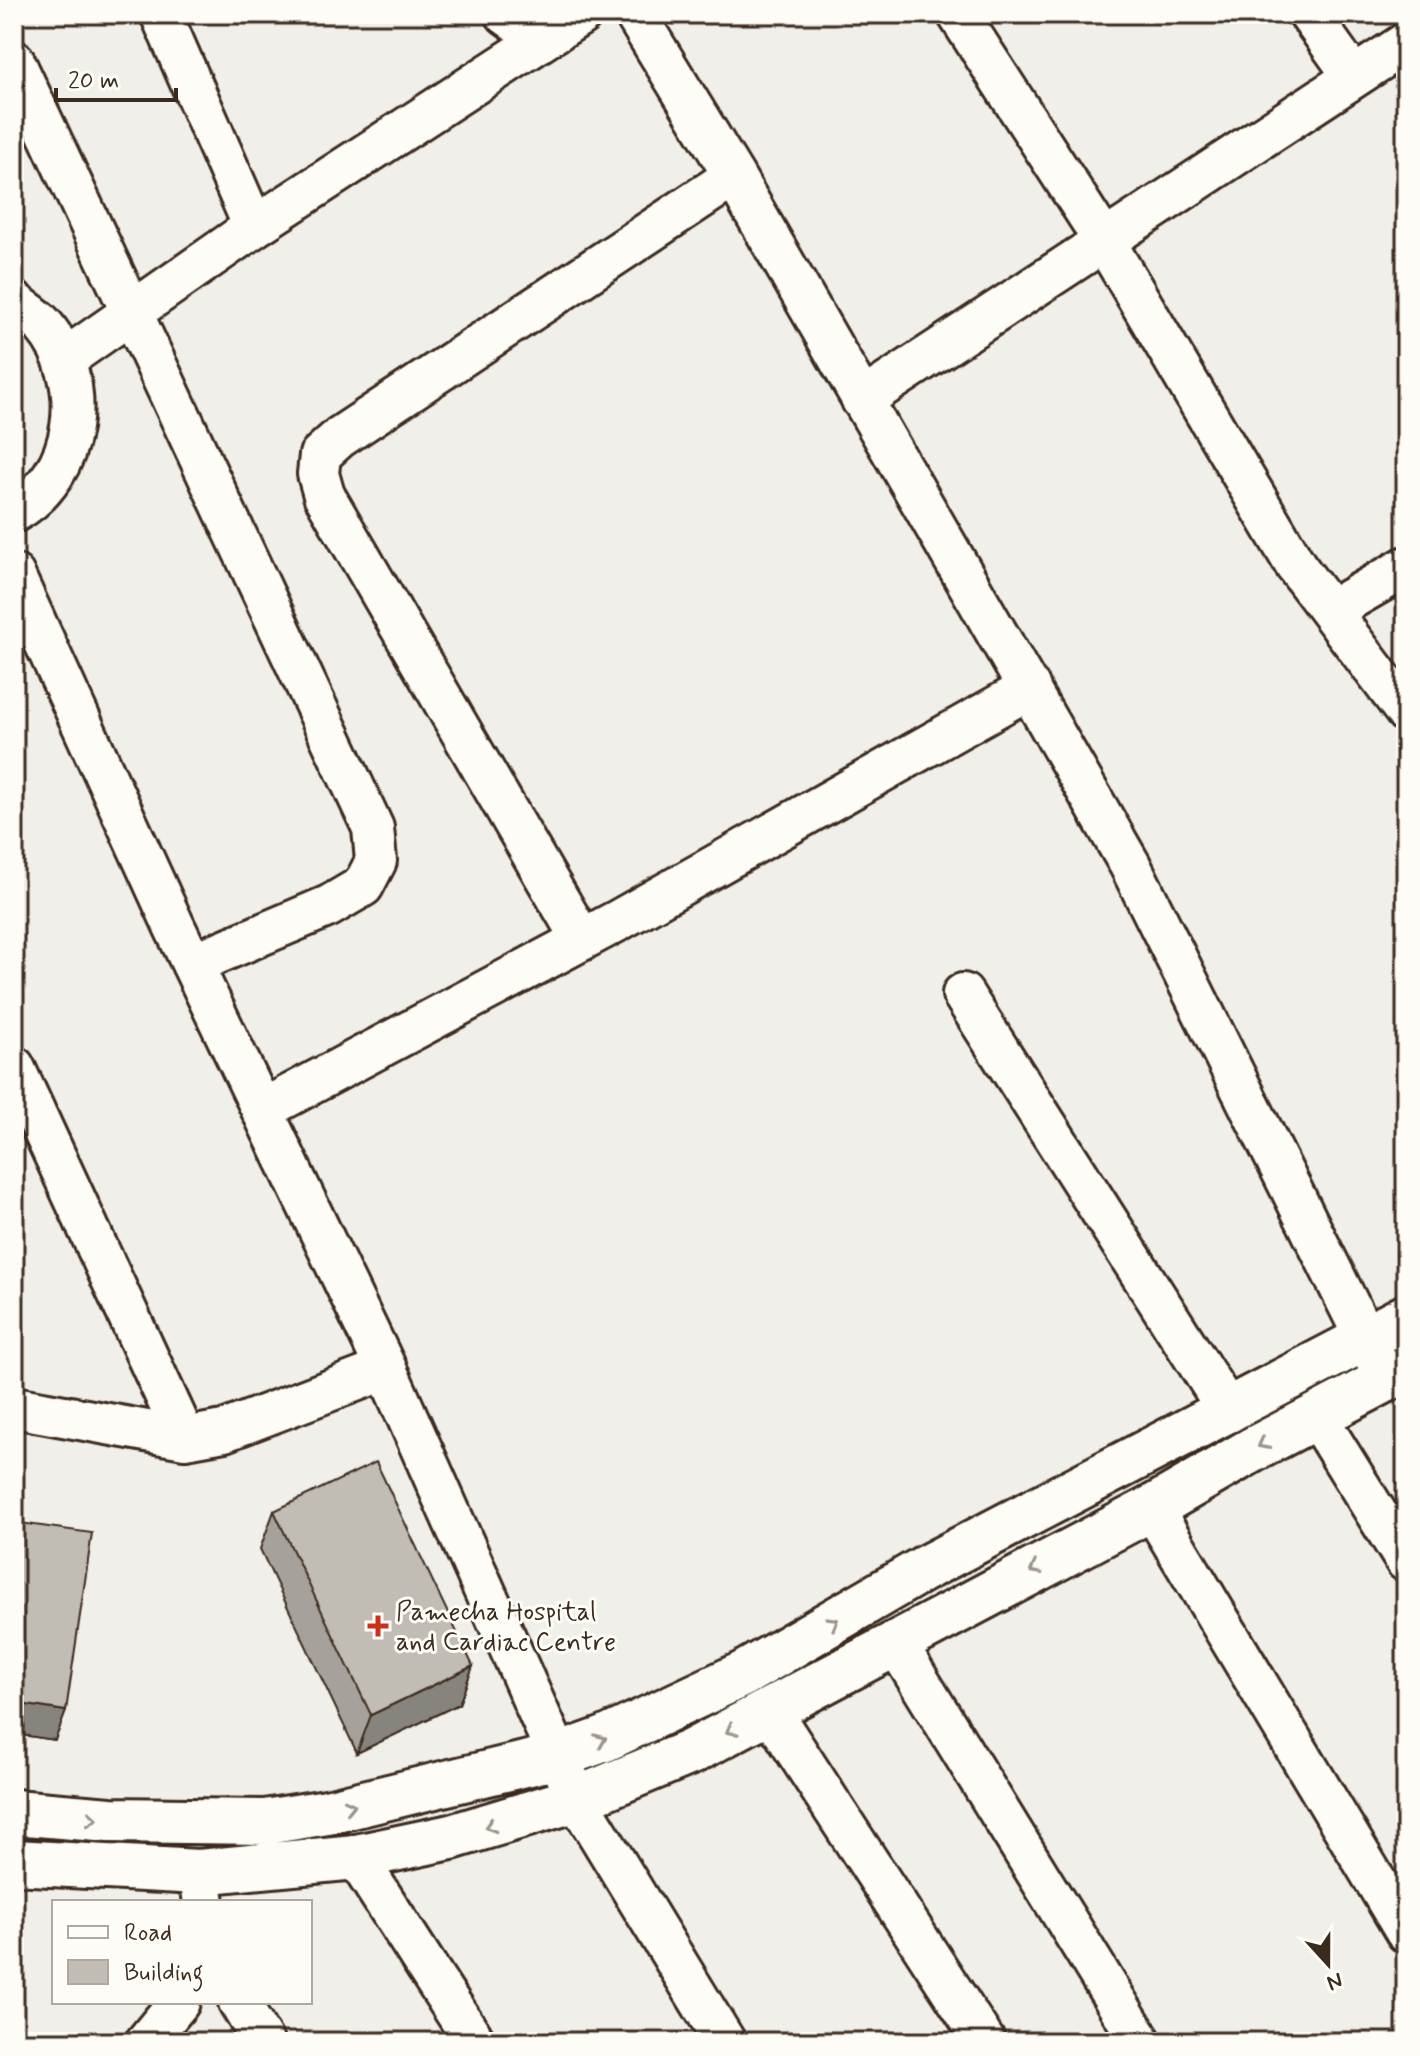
<svg xmlns="http://www.w3.org/2000/svg" width="1420" height="2056" viewBox="0 0 1420 2056" font-family="Mynerve,sans-serif">
<style>
.lines{fill:none;stroke-linecap:round;stroke-linejoin:round}
.minor-casing{stroke:#3b2a1e;stroke-width:46}
.major-casing{stroke:#3b2a1e;stroke-width:50}
.minor{stroke:#fdfcf7;stroke-width:40}
.major{stroke:#fdfcf7;stroke-width:44}
.wall{fill:#a6a29b;stroke:#3b2a1e;stroke-width:2}
.shaded-wall{fill:#87847e;stroke:#3b2a1e;stroke-width:2}
.building{fill:#c1bcb4;stroke:#3b2a1e;stroke-width:2}
.oneway{stroke:#9c938a}
.poi-dot{fill:#c8321e;stroke:#fdfcf7;stroke-width:3}
.labels{text-anchor:middle;stroke-width:6;stroke-linejoin:round;paint-order:stroke}
.poi-label{font-size:26px;fill:#3b2a1e;stroke:#fdfcf7;text-anchor:start}
</style>
<rect width="100%" height="100%" fill="#f1efea"/>
<filter id="ink" filterUnits="userSpaceOnUse"><feTurbulence type="fractalNoise" baseFrequency=".0125" numOctaves="2"/><feDisplacementMap in="SourceGraphic" scale="16" xChannelSelector="R" yChannelSelector="G"/><feConvolveMatrix kernelMatrix="1 2 1 2 8 2 1 2 1" color-interpolation-filters="sRGB"/></filter>
<g filter="url(#ink)">
<g class="lines">
<g class="minor-casing">
<path id="minor" d="M161,14L254,227
M506,14L542,40
M635,14L734,176L1130,865L1380,1368
M958,14L1105,242L1296,566L1406,712
M1309,14L1354,77
M14,61L373,828L376,861L363,886L329,906L192,964
M14,302C23,309 35,316 43,325C91,381 80,475 14,512
M65,359L254,227L582,14
M862,400L1406,43
M14,575L174,926L386,1369L577,1799L725,2042
M1330,611L1406,567
M582,940L324,495L318,474L320,455L340,437L734,176
M963,994L1229,1412
M14,1067L185,1438
M262,1110L619,920L1030,688
M14,1407L185,1438L224,1431L386,1369
M1316,1416L1406,1561
M1152,1508L1406,1932
M895,1642L1141,2042
M769,1709L985,2042
M356,1857L475,2042
M199,1872L204,1902
M239,2002L263,2042
M146,2042L179,2002"/>
</g>
<g class="major-casing">
<path id="major" d="M14,1812L110,1820L265,1822L327,1812L558,1756L605,1739L743,1674L923,1569L1406,1317
M14,1862L199,1872L356,1857L451,1837L577,1799L691,1752L1152,1508L1252,1450L1406,1369"/>
</g>
<use href="#minor" class="minor"/>
<use href="#major" class="major"/>
</g>
<path class="wall" d="M274,1511L473,1666L459,1704L357,1753L260,1549Z
M20,1523L66,1711L55,1740L14,1734V1540Z"/>
<path class="shaded-wall" d="M473,1666L459,1704L357,1753L371,1715Z
M14,1703L66,1711L55,1740L14,1734Z"/>
<path class="building" d="M376,1462L473,1666L371,1715L274,1511Z
M20,1523L92,1533L66,1711L14,1703V1564Z"/>
<defs><path id="oneway-chevron" d="M-2-3.5L2.5 0L-2 3.5" fill="none" stroke-width="1.6" stroke-linecap="round" stroke-linejoin="round" transform="scale(2)"/></defs>
<g class="oneway">
<use href="#oneway-chevron" transform="translate(1263 1444) rotate(152)"/>
<use href="#oneway-chevron" transform="translate(1035 1569) rotate(152)"/>
<use href="#oneway-chevron" transform="translate(833 1622) rotate(-30)"/>
<use href="#oneway-chevron" transform="translate(731 1730) rotate(151)"/>
<use href="#oneway-chevron" transform="translate(601 1740) rotate(-22)"/>
<use href="#oneway-chevron" transform="translate(350 1806) rotate(-13)"/>
<use href="#oneway-chevron" transform="translate(92 1819) rotate(5)"/>
<use href="#oneway-chevron" transform="translate(490 1826) rotate(163)"/>
</g>
</g>
<path class="poi-dot" d="M374 1614h8v8h8v8h-8v8h-8v-8h-8v-8h8z"/>
<g class="labels">
<g class="poi-label">
<text x="396" y="1620">Pamecha Hospital<tspan x="396" dy="30">and Cardiac Centre</tspan></text>
</g>
</g>
<rect width="1420" height="2056" fill="none" stroke="#fdfcf7" stroke-width="48"/>
<rect x="24" y="24" width="1372" height="2008" fill="none" stroke="#3b2a1e" stroke-width="3" filter="url(#ink)"/>
<rect x="52" y="1900" width="260" height="104" fill="#fdfcf7" stroke="#afa8a0" stroke-width="2"/>
<rect x="68" y="1926" width="40" height="12" fill="#fdfcf7" stroke="#afa8a0" stroke-width="2"/>
<text x="124" y="1940" font-size="24" fill="#3b2a1e">Road</text>
<rect x="68" y="1960" width="40" height="24" fill="#c1bcb4" stroke="#afa8a0" stroke-width="2"/>
<text x="124" y="1980" font-size="24" fill="#3b2a1e">Building</text>
<g transform="translate(1328 1964) rotate(159)" stroke="#fdfcf7" stroke-width="6" paint-order="stroke">
<path d="M0-6L14 30L0 20L-14 30Z" fill="#3b2a1e"/>
<text y="-12" font-size="22" font-weight="bold" text-anchor="middle" fill="#3b2a1e">N</text>
</g>
<path d="M56 88v12h120v-12" fill="none" stroke="#3b2a1e" stroke-width="4"/>
<text x="68" y="88" font-size="24" fill="#3b2a1e" stroke="#fdfcf7" stroke-width="6" paint-order="stroke">20 m</text>
</svg>
